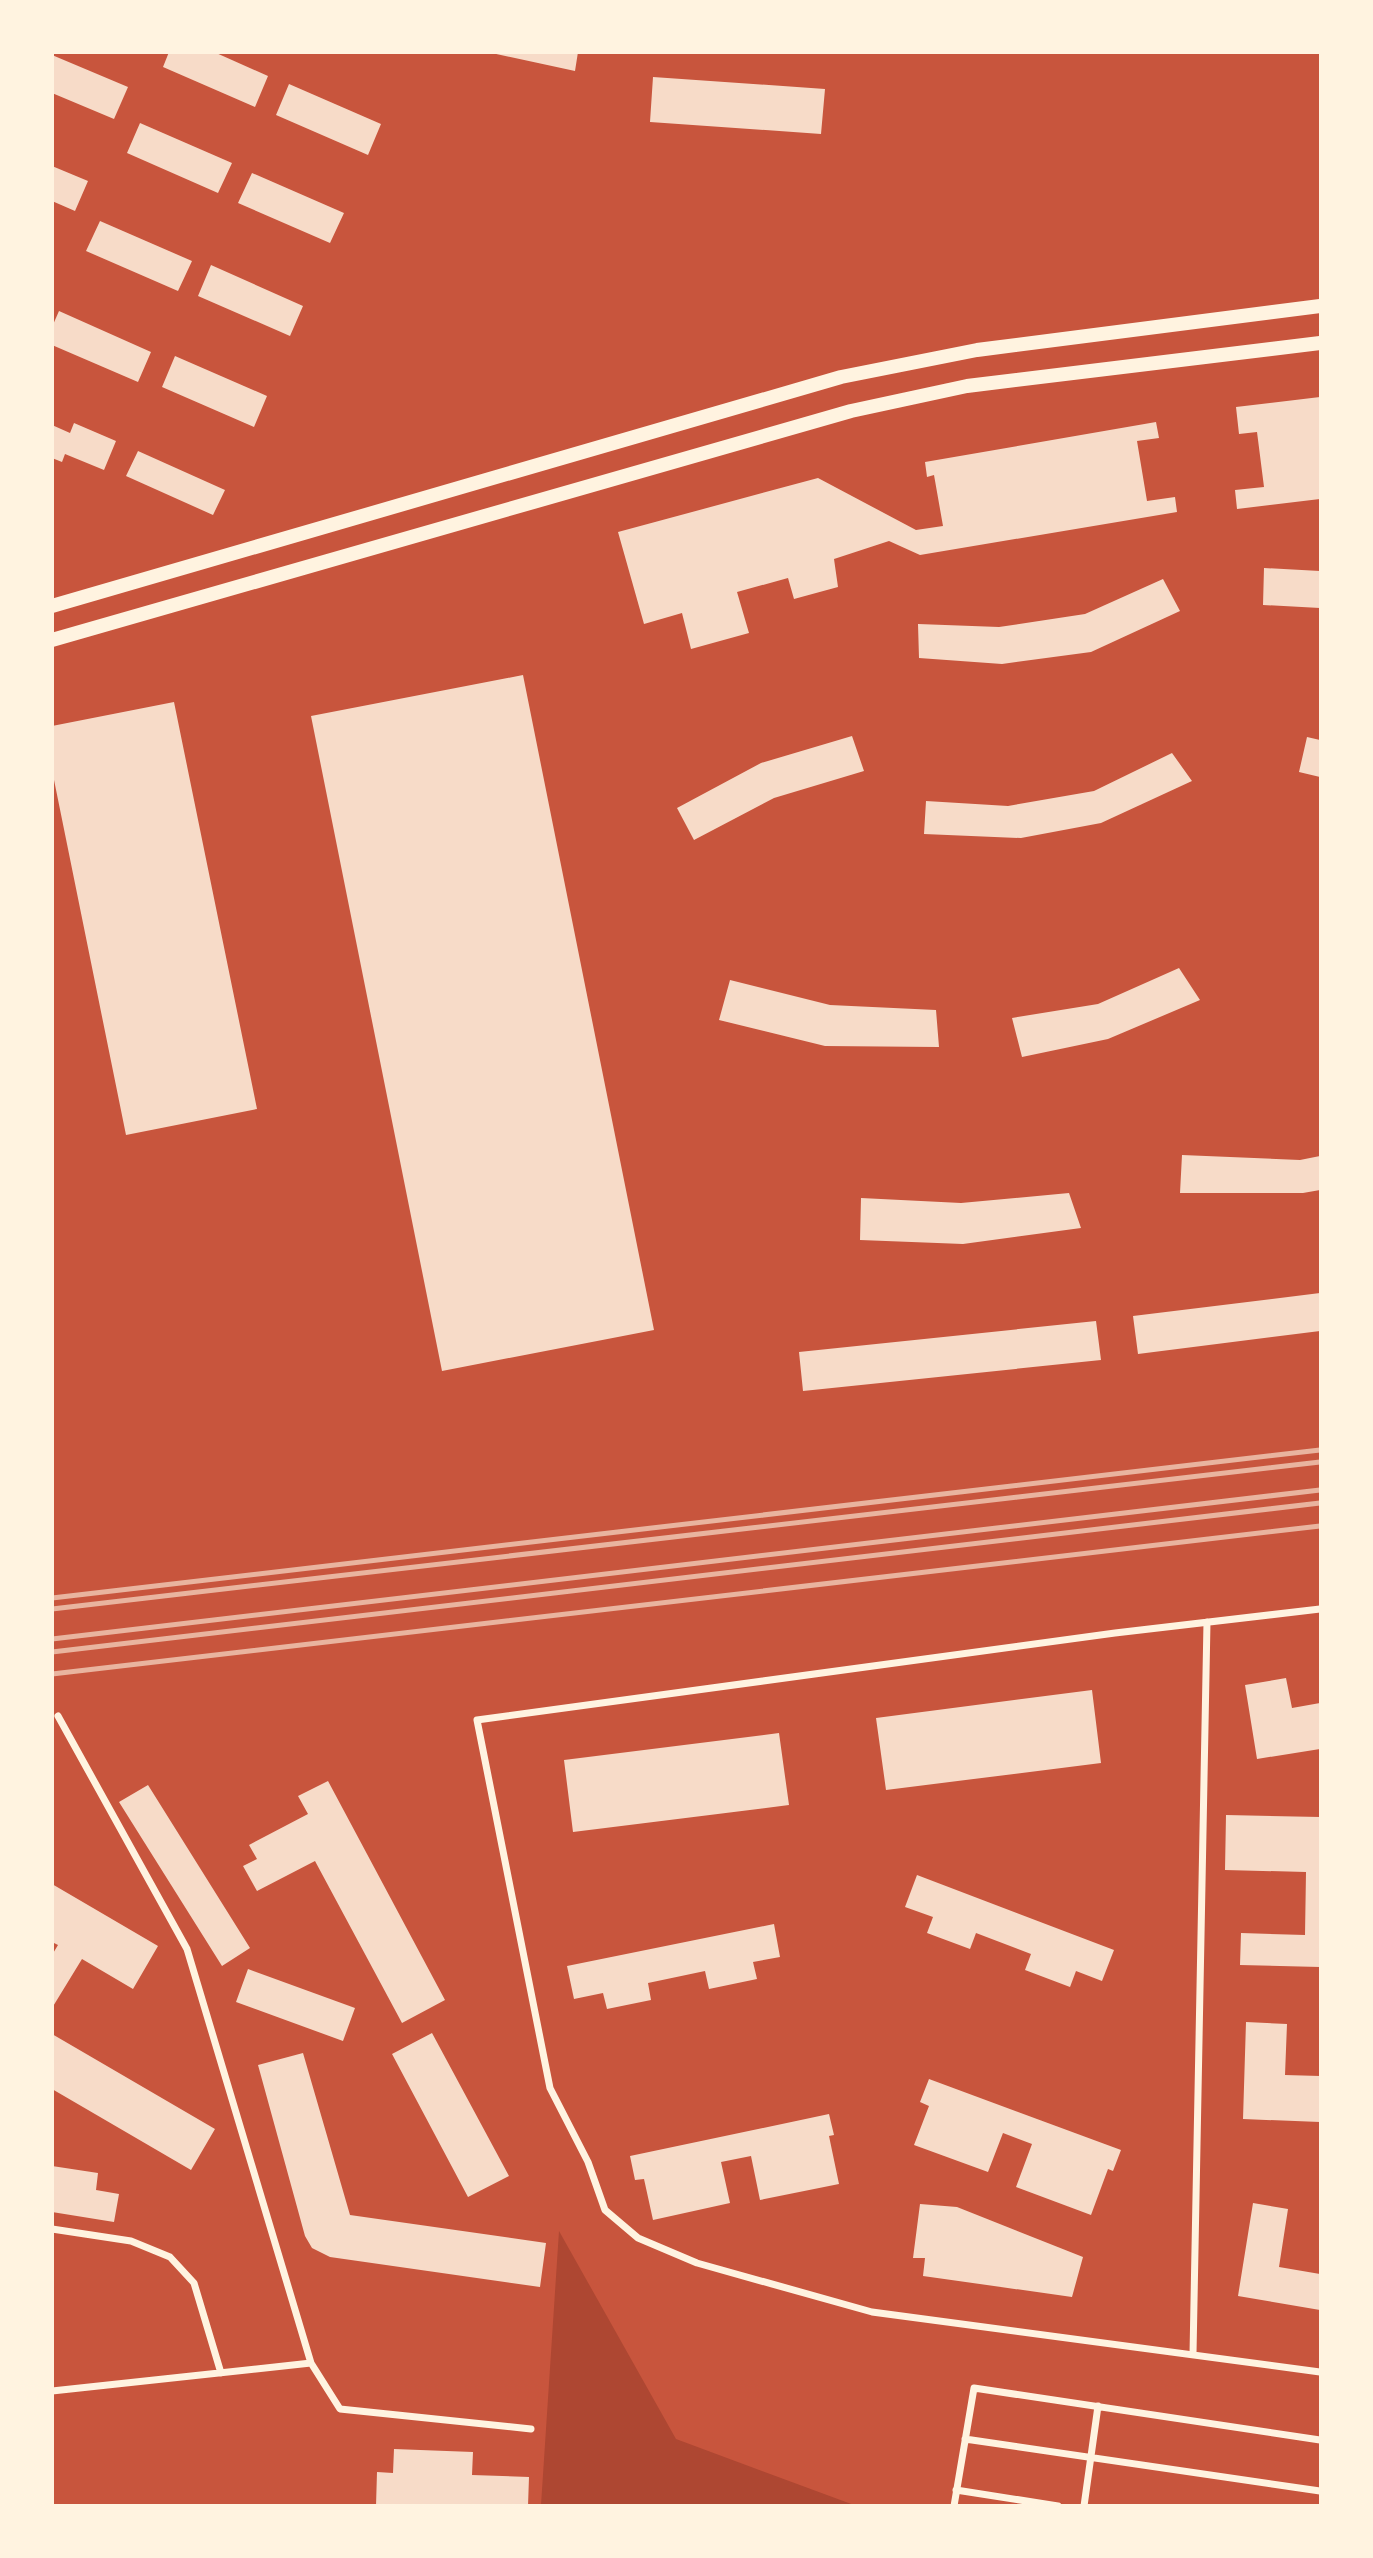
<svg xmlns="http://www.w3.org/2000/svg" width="1373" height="2558" viewBox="0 0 1373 2558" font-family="'Public Sans',sans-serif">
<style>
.green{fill:#ae4732}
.building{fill:#f7dbc8}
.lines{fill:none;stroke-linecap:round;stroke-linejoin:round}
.minor{stroke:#fff3e0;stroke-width:7}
.secondary{stroke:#fff3e0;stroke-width:14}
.rail{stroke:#e9b49f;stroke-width:5}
</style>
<rect width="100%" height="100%" fill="#c8553d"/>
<path class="green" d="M559,2231L676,2439L854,2505H541Z"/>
<path class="building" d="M169,52H214L268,76L255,107L163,67Z
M487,52H578L575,71Z
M52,55L128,87L114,119L52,93Z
M653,77L825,89L821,134L650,122Z
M289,84L381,124L368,155L276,115Z
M140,123L232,163L218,193L127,153Z
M52,166L88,181L75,211L52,201Z
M252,173L344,213L330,243L238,203Z
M100,221L192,261L178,291L86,251Z
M211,265L303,306L290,336L198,296Z
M59,311L151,352L138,382L52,345V327Z
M175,356L267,396L254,427L162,387Z
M1320,397V499L1237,509L1235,490L1264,487L1257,432L1239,434L1236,407Z
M1156,422L1159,438L1137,441L1147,501L1175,497L1177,512L920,555L889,541L834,559L838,587L794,599L788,578L737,592L749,633L691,649L682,613L644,624L618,532L818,478L916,530L943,526L934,475L927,477L925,462Z
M74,423L116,441L104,470L65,454L62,462L52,458V425L70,433Z
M138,451L225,490L213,515L126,476Z
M1264,568L1320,571V608L1263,605Z
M1163,579L1180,611L1091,652L1002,664L919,658L918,624L999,627L1085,614Z
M523,675L654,1330L442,1371L311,716Z
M174,702L257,1109L126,1135L52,770V726Z
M852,736L864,771L774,798L694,840L677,808L761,763Z
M1307,737L1320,740V777L1299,772Z
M1172,753L1192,781L1101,823L1021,838L924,834L926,801L1008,806L1094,791Z
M1179,968L1200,1000L1108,1039L1022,1057L1012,1018L1098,1004Z
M730,980L830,1005L936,1010L939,1047L825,1046L719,1020Z
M1182,1155L1300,1160L1320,1156V1190L1303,1193H1180Z
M1069,1193L1081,1228L963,1244L860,1240L861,1198L961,1203Z
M1320,1293V1331L1138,1354L1133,1316Z
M1096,1321L1101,1360L803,1391L799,1352Z
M1286,1678L1292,1708L1320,1703V1749L1257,1759L1245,1685Z
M1092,1690L1101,1763L886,1790L876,1718Z
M779,1733L789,1805L573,1832L564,1760Z
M328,1781L445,2000L402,2023L315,1861L257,1891L243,1866L257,1859L249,1845L308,1814L298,1796Z
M148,1785L250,1948L222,1966L119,1802Z
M1226,1815L1320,1817V1967L1240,1965L1241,1933L1305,1935L1306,1872L1225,1870Z
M917,1875L1114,1950L1102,1981L1076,1971L1070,1987L1025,1970L1031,1954L976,1933L970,1949L927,1933L933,1917L905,1907Z
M52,1884L158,1946L133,1989L82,1959L52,2008V1955L58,1945L52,1942Z
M774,1924L780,1957L753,1962L757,1979L709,1989L705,1971L648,1983L651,2000L607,2009L603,1993L574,1999L567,1966Z
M248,1969L355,2008L343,2041L236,2002Z
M1246,2022L1287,2024L1285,2075L1320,2076V2122L1243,2119Z
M432,2033L509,2176L468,2197L392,2054Z
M52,2034L215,2129L191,2170L52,2089Z
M303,2053L350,2215L546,2243L540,2287L330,2257L312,2248L305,2236L258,2065Z
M929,2079L1121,2150L1113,2171L1108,2169L1091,2215L1016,2187L1032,2144L1003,2133L988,2172L914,2145L929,2106L920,2102Z
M829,2114L834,2135L829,2136L839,2184L760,2200L751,2156L721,2162L730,2203L653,2220L644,2179L635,2180L630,2156Z
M52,2166L98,2173L96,2190L119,2194L114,2222L52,2212Z
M1253,2203L1288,2209L1279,2267L1320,2274V2310L1238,2296Z
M920,2204L957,2207L1083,2257L1072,2297L923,2276L925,2258H913Z
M394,2449L473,2452L472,2475L529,2477L528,2506H376L377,2472L393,2473Z"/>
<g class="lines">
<path class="minor" d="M1320,1609L1115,1633L477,1720L550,2088L588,2162L605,2210L638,2238L697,2263L872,2312L1320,2372
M52,2229L131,2241L170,2257L194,2283L221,2373
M1193,2354L1207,1622
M311,2363L340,2409L531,2429
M52,2391L311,2363L187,1949L58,1716
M965,2439L1320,2491
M956,2490L1058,2506
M954,2506L974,2388L1320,2440
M1084,2506L1098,2406"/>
<path class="secondary" d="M52,606L841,377L977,350L1320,306
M52,640L851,411L967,386L1320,343"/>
<path class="rail" d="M52,1598L1320,1450
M52,1609L1320,1462
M52,1639L1320,1490
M52,1652L1320,1503
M52,1674L1320,1526"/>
</g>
<rect width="1373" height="2558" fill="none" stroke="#fff3e0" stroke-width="108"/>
</svg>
